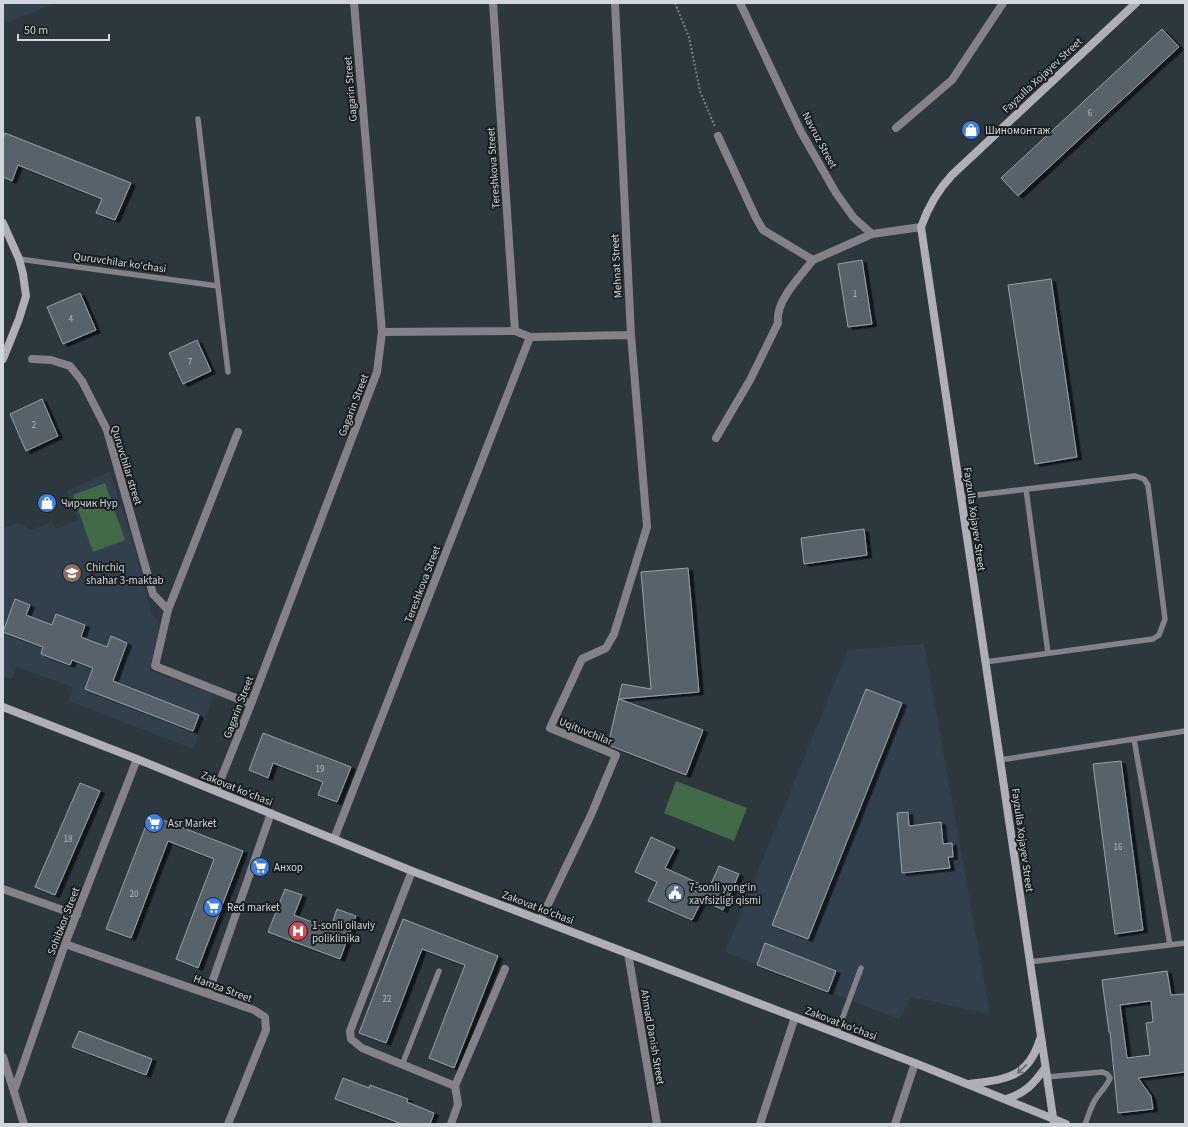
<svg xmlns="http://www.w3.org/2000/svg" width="1188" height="1127" viewBox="0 0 1188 1127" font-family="'Source Sans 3',sans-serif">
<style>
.built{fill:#31404c}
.green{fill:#426a48}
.building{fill:#58626b;stroke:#95a1aa;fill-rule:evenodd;filter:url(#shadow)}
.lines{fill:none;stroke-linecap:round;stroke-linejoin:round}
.path{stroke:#788187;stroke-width:2;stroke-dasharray:2 2;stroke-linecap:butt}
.lane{stroke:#848288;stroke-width:5.5}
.street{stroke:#848288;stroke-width:8}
.secondary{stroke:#b0aeb7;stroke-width:8}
.oneway{stroke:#64666c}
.labels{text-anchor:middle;stroke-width:4;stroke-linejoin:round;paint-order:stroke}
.number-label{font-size:9px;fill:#b2b9bf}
.street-label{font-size:11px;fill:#d0d6db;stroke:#191e21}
.poi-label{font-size:11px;fill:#d0d6db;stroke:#191e21;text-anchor:start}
</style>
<defs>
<filter id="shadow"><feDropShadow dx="4.5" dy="2.5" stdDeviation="0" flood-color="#0009"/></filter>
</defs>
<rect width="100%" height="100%" fill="#2d373e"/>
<path class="built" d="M3,3H54L3,25Z
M110,471L130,532L152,614L160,622L149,670L214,695L193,749L69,701L73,687L17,667L12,679L3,676V528L18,523L31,530L52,522L56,529L78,520L67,491Z
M924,644L990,1014L912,997L899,1019L725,952L848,650Z"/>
<path class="green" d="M105,483L125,540L93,552L73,495Z
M676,781L747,808L734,841L664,813Z"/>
<path class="building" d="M1162,29L1179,47L1018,196L1001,178Z
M5,133L131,183L115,220L96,213L102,199L18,165L12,181L3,177V139Z
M862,260L872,324L848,327L838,264Z
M1051,279L1077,457L1035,464L1008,285Z
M80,293L96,330L63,344L47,307Z
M197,340L211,371L183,384L169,353Z
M42,399L58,436L26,451L10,414Z
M864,529L867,555L804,564L801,538Z
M688,568L699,692L619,699L703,730L686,775L608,745L622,684L651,689L641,572Z
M15,599L30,605L26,615L52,625L56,614L85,625L81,637L107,647L111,636L127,643L113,681L199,715L193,731L85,689L93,668L72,660L70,665L41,654L43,647L3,632Z
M866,689L902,703L808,939L772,925Z
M263,733L351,767L337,802L318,795L323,782L273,763L268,778L249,770Z
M1121,761L1143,930L1115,934L1093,764Z
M80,783L100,791L55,895L35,887Z
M908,812L909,826L941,822L943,844L952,843L953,857H948L950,868L902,873L897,813Z
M150,815L243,851L198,968L176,959L214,859L168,841L131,938L106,929Z
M651,837L675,848L665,868L709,888L719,866L739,874L723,910L702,900L692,920L648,901L657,882L635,872Z
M285,889L302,895L294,915L330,929L337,909L356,916L340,959L268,932Z
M403,919L498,956L454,1068L429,1058L465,965L422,949L386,1043L359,1033Z
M765,943L836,971L828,992L757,965Z
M1167,971L1171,995L1185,994V1072L1138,1078L1151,1096L1153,1109L1118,1113L1110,1032H1109L1102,980ZM1151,1001L1153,1022L1146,1023L1150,1055L1127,1058L1120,1005Z
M79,1031L152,1059L146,1075L72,1047Z
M343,1078L369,1088L370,1085L408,1099L407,1102L434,1113L430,1124H402L335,1099Z"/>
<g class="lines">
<path class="path" d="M675,3L689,37L700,91L715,127"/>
<path class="lane" d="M198,119L228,372
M19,259L218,286
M1026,489L1048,653
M961,497L1135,476L1144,479L1148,485L1165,619L1159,635L1153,639L985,662
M1134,739L1170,945
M1000,760L1185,731
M1029,962L1185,943
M837,1033L861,968
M402,1065L439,971
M1047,1077L1102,1072L1107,1074L1110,1078C1107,1086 1102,1090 1097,1097C1091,1105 1089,1115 1085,1124"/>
<path class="street" d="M493,3L515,331
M740,3L801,132L836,193L854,218L872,234L921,227
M896,128L952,80L1003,3
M718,136L756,218L763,230L813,260L872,234
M382,332L515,331L530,337L631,335
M32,359L51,360L70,366L82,381L107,430L153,594L168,610
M238,432L168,610L155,666L251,704
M716,438L750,380L778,323C775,301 800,277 813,260
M216,791L251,704L377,372L382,332L354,3
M334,839L530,337
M412,871L350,1031L351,1039L362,1048L455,1086
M3,889L77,915
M541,919L591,815L616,755L550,728L582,659L606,648L614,634L647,527L631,335L615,3
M65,944L254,1010L265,1017L266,1030L228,1124
M628,953L657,1124
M208,994L271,813
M3,1057L24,1124
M14,1091L65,944L137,759
M451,1124L458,1104L455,1086L505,969
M760,1124L795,1017
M895,1124L915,1063"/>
<path class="secondary" d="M3,223L19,259L23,274L26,296L19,319L3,359
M3,707L137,759L412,871L915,1063L1066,1124
M969,1084C1005,1079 1028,1079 1040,1039
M1006,1099C1025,1093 1033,1085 1045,1068
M1054,1124L921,227C928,207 938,190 952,175L1136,3"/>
</g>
<defs><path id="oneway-shaft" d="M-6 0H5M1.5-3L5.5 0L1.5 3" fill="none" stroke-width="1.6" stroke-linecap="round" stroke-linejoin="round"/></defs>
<use class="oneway" href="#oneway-shaft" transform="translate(1022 1069) rotate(136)"/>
<defs>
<g id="shop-disc" transform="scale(1)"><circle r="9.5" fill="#3f7fe0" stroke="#191e21"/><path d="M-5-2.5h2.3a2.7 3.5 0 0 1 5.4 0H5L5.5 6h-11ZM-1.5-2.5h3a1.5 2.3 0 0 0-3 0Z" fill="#fff"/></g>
<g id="school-disc" transform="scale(1)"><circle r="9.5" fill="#8d6e63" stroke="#191e21"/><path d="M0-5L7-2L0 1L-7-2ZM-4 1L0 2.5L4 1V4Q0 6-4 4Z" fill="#fff"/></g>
<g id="supermarket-disc" transform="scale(1)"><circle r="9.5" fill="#3f7fe0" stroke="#191e21"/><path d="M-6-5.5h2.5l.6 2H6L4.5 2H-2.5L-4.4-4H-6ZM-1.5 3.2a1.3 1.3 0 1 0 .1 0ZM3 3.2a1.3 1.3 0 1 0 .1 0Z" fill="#fff"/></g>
<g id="civic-disc" transform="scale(1)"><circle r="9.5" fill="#5c6f8a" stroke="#191e21"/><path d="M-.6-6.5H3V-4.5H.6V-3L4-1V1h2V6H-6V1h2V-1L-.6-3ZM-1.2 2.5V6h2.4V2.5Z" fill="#fff"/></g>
<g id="hospital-disc" transform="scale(1)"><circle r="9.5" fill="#e0444e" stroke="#191e21"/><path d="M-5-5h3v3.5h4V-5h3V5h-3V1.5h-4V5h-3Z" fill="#fff"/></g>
</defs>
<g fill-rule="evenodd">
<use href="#shop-disc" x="971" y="130"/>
<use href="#shop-disc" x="47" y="503"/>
<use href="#school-disc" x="72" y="573"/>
<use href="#supermarket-disc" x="154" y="823"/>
<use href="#supermarket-disc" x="260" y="867"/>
<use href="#civic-disc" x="675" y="893"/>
<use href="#supermarket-disc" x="213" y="907"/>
<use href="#hospital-disc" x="298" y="931"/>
</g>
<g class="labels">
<g class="number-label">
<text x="1090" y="116">6</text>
<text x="855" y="297">1</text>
<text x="71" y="322">4</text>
<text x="190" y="365">7</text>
<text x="34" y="428">2</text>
<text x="320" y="772">19</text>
<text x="68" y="842">18</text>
<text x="1118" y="850">16</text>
<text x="134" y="897">20</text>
<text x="387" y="1002">22</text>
</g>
<g class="street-label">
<text transform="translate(1042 75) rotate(-43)" y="4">Fayzulla Xojayev Street</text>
<text transform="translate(350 89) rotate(-95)" y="4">Gagarin Street</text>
<text transform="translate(820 140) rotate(62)" y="4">Navruz Street</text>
<text transform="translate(493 168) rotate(-94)" y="4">Tereshkova Street</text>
<text transform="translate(120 262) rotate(8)" y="4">Quruvchilar ko‘chasi</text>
<text transform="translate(616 266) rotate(-93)" y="4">Mehnat Street</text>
<text transform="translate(353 405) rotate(-69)" y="4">Gagarin Street</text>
<text transform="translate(127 465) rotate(73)" y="4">Quruvchilar street</text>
<text transform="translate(975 519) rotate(82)" y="4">Fayzulla Xojayev Street</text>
<text transform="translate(422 584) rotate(-69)" y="4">Tereshkova Street</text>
<text transform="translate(238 707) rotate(-69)" y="4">Gagarin Street</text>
<text transform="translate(586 731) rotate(22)" y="4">Uqituvchilar</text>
<text transform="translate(237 788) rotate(22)" y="4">Zakovat ko'chasi</text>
<text transform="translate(1023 840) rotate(82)" y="4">Fayzulla Xojayev Street</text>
<text transform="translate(538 907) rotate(21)" y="4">Zakovat ko'chasi</text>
<text transform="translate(63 921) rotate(-69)" y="4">Sohibkor Street</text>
<text transform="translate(223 988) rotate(20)" y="4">Hamza Street</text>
<text transform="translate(841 1023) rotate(21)" y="4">Zakovat ko'chasi</text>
<text transform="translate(653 1037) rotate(80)" y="4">Ahmad Danish Street</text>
</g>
<g class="poi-label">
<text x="985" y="134">Шиномонтаж</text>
<text x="61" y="507">Чирчик Нур</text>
<text x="86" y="571">Chirchiq<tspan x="86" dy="13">shahar 3-maktab</tspan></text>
<text x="168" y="827">Asr Market</text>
<text x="274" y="871">Анхор</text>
<text x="689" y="891">7-sonli yong‘in<tspan x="689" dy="13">xavfsizligi qismi</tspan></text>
<text x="227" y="911">Red market</text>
<text x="312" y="929">1-sonli oilaviy<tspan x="312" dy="13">poliklinika</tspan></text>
</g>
</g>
<rect width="1188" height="1127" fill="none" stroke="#d0d6db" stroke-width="8"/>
<path d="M18 34v6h91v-6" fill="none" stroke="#d0d6db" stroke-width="2"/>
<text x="24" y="34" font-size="12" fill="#d0d6db" stroke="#191e21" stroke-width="3" paint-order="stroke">50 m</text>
</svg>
